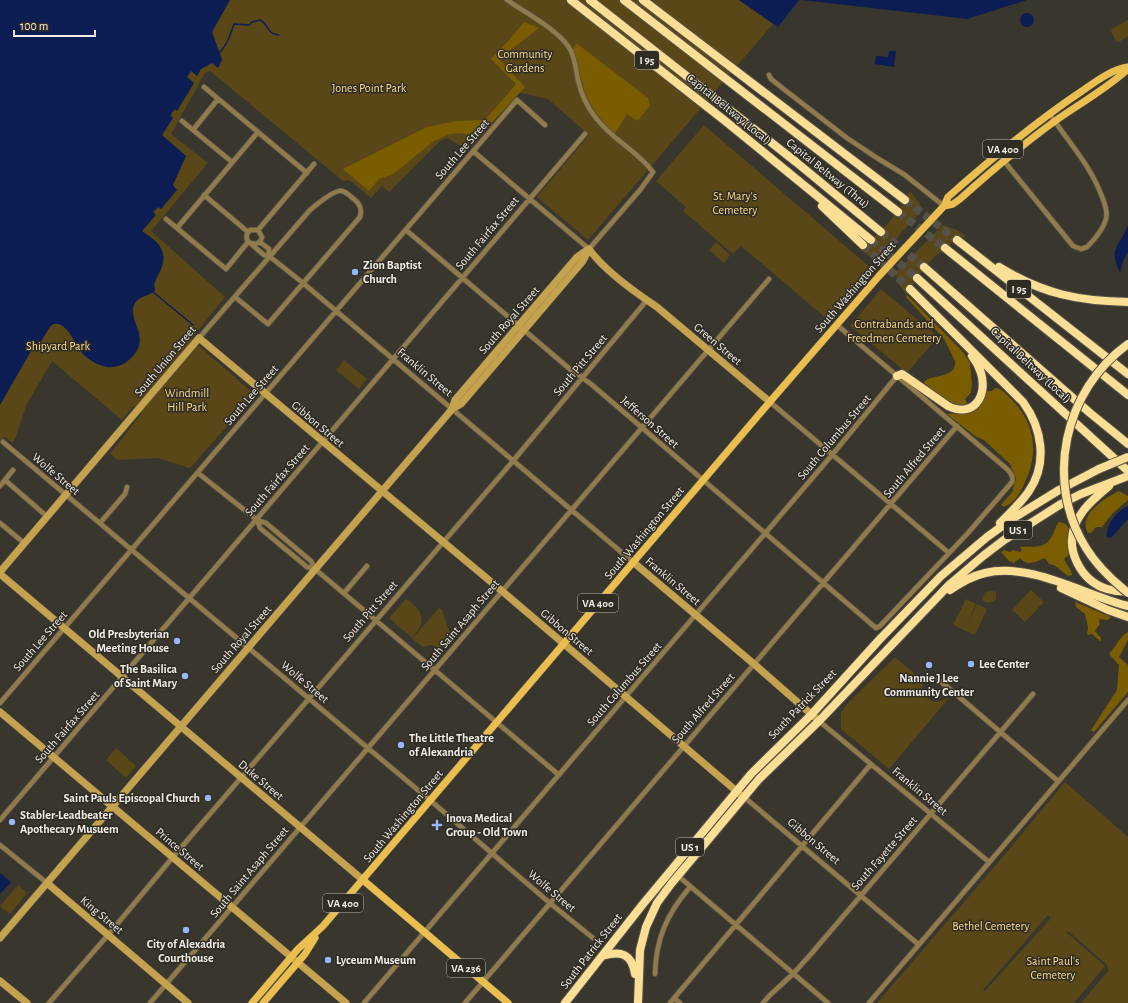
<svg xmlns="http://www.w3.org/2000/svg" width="1128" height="1003" viewBox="0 0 1128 1003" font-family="'Alegreya Sans',sans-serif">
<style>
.green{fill:#594718;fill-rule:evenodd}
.forest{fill:#7a5d00}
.water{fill:#0c1d53}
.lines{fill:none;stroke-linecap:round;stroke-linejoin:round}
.stream{stroke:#0c1d53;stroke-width:1.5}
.highway-tunnel{stroke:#54514a;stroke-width:8;stroke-dasharray:8 4;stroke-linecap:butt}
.street-casing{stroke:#56534c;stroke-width:6}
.secondary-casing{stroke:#56534c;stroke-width:8}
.primary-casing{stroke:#56534c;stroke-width:8}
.highway-casing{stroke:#56534c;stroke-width:10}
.street{stroke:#917b4a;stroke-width:4.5}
.secondary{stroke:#c4a24e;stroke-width:7}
.primary{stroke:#ebbf4f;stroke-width:7}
.highway{stroke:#fdde95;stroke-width:8}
.highway-bridge-casing{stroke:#56534c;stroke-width:10;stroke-linecap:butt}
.highway-bridge{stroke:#fdde95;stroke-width:8}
.poi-dot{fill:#97b6fd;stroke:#2f2c24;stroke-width:1.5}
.labels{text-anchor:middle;stroke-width:3;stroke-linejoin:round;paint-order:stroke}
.shield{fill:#2f2c24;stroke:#b6b3ad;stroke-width:1}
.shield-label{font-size:11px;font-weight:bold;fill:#f0ede8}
.park-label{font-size:12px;fill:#fddb8c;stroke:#2f2c24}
.street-label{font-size:12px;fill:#f0ede8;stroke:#2f2c24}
.poi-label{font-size:12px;font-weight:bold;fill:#f0ede8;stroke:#2f2c24;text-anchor:start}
</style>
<rect width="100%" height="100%" fill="#39362e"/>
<path class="green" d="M230,0H739L773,24L742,60L588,240L537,197L589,135L548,99L517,92L471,145C460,147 457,144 448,138L440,141L389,192L382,186L371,198L349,180L343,181L210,71L205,73L171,134L208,163L151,231L225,297L191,339L255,395L190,468L157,458L118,460L110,454L142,413L133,406L122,420L52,361L27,404L15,439L12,443L5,437L0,443V405L31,350L38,348C39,345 49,327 50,326C63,313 76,347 84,354C92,362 101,366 111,368L140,334C136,323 126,304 141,297C146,295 151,295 155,290L154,283L160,273L162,253L159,245L142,231L155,215L153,212L158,207L160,209L186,156L161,135L172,118L170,116L175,109L177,111L193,83L186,77L191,71L201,69L212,63L218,67L222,60L212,32Z
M1128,20V36L1119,42L1116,41L1111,32L1112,29Z
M704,125L871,268L827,319L741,246L733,254L683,211L686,207L656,181Z
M910,191L917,200L923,209L878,259L866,254L858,248C882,234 897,215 910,191Z
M943,225L957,230L966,236C939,247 920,270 907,295L900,286L895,273Z
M716,242L730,255L724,263L709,250Z
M881,289L938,337L907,373L850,326Z
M344,360L367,379L359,389L336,370Z
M1031,590L1044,602L1025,622L1012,610Z
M992,591L996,592V599C992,603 986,605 982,599L985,592Z
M406,599C424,611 427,621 412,638L389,618Z
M966,599L976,604L964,630L953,625Z
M977,604L987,609L975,635L964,630Z
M439,608L442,610L451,636L440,648L430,645L423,647L412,639Z
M895,657L923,681L922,692C930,702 935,704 947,698L948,699L889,769L841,729V712L849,702Z
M116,748L136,766L126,778L106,760Z
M1065,782L1128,837V1003H1081L1108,971L1107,965L1068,931L1066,932L1105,966L1074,1003H877L995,866ZM1048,915L1051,918L985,991L983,990Z
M18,885L27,893L10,914L0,906Z
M286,967L288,969L259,1003H256Z"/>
<path class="forest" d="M524,22L539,28L499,59L525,87L478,138L462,133L450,134L434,141L393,174L379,179L369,191L343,169L427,127L456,121L485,120L516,84L491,59L510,39Z
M576,43L648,98L650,106L637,121L627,114L615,133L609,129L596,113L586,96L574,54L573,49Z
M907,295L963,352L970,363L972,383L971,393L965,399L966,401L967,404L963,407C948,406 936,392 924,383L925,381C934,374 957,378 955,361L944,339L906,297Z
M995,388C1001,388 1005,393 1010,398C1034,421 1040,451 1025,482C1021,492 1015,503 1004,507L1001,505L1013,491V488L1016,479L1010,464L984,440L975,436L947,414L964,413L987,391H992Z
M1119,491L1128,496V500L1112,514L1102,527H1096L1091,533H1088C1077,515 1105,498 1119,491Z
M1059,522C1072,524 1069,532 1068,542C1068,547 1068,551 1069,555L1064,559L1071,571L1072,575L1068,576L1054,565L1049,564L1045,558C1035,562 1027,567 1020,558L1014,563L1009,561L1001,552L1004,550L1010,552L1013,550L1020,552L1022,550L1020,547C1036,546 1045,550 1053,534C1055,530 1056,525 1059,522Z
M1075,602L1111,617L1108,620L1100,619L1099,622L1100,624L1095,631L1101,638V642L1092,634L1087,635L1088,627L1085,614L1076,607Z
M1128,632V640L1119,657L1128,665V692L1094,732L1091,730L1117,690L1119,665L1109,654C1116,647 1119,637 1128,632Z"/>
<path class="water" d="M0,0H230L212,32L222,60L218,68L212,63L201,69L197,76L191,71L187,77L194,83L177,111L175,109L170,115L173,118L162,135L186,156L173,185L177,190L161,209L158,207L153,212L156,215L142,231C147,235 156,240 159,245C173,266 150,277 155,290C148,297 138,296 134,305C127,322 153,338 130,359C116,373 95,367 82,353C76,345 72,334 65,328C62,325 58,323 54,324C48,325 42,345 32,351H31L0,405Z
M739,0H799L778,27Z
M802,0H1027L967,19Z
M1020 20a7 7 0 1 1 14 0a7 7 0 1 1-14 0Z
M889,51H896L894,67L875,64L876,56L888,57Z
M1128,225V252L1123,261L1120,273C1108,246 1119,249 1128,225Z
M1128,506V519L1111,538L1107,537C1105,525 1117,511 1128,506Z
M0,873L11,882L0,894Z"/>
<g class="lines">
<path class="stream" d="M219,53C228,44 230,35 234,24L249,25L252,22L260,20C269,24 266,34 279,35
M153,292L193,325"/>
<path class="highway-tunnel" d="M905,200L957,240
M898,212L945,248
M881,232L924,267
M871,240L917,278
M863,245L910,289"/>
<g class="street-casing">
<path id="street" d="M769,75L771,79L781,87L847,138L877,158L905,175L944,206
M204,87L307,173
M182,121L232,162
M193,130L218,99
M473,151L589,249L640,190L653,172C637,150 612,140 596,118C587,107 581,94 578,80C576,70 575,60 571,51C561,31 526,13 507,0
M1004,161L1073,246L1081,249L1087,247C1095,239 1103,230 1106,219C1108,212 1105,205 1103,199C1090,164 1069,143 1049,113
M204,195L248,232
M166,219L226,269L248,242
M177,228L258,132
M258,230L314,164
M406,230L571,370L591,384L876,628L880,626L968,533L1012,482C1014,477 1011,473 1007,469L837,325
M250,243L255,244L260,242L262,237L258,230H250L247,234C246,238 247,241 250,243L264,255L269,256V249L260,242
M269,256L303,283L633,562
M199,338L310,210C316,205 335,189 342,191C347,192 352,198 355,200C361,205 362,210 360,217L268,324L235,297
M770,402L949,553
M3,442L431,801L551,904L593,938
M198,473L257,520L266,523L311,561L315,569L559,775
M5,480L43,513
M0,486L13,470
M257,520L260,528L307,567L315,569
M0,523L24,543
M100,523L125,494L127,487
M344,593L367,566
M938,679L1058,781
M0,703L517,100L545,125
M819,721L989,862
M744,797L918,944
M0,820L585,134
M0,845L47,883
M677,875L828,1003
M655,974C656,938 667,914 690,887
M674,998L680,1003
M49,1003L108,935L173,857L513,461L647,300
M150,1003L769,279
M364,1003L832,455L897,376
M465,1003L957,426
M670,1003L871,764
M763,1003L770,995L793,974L811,954L1033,694
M869,1003L1128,700"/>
</g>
<g class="secondary-casing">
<path id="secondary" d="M589,249C603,269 636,293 657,307L770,402
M452,409L455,400L577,257L587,250
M633,562L754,664L819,721
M0,572L199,338L502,591L741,795
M0,574L363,880
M0,712L346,1003
M47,883L188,1003
M0,938L448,414L452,409L461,404L583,261L589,249
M0,981L27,1003"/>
</g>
<g class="primary-casing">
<path id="primary" d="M944,206L953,204L960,199C990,172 1022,145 1055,121C1079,104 1106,89 1128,69
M363,880L508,1003
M252,1003L298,949L323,926L774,397L879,276L944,206L948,197C991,159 1034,123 1082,91C1095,82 1112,69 1128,67
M263,1003L305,954L315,938"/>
</g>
<g class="highway-casing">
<path id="highway" d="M571,0L724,120L871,240
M590,0L796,162L881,232
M624,0L898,212
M643,0L905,200
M822,206L863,245
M957,240L1128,374
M945,248L1128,395
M924,267L1090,413L1128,444
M999,267C1043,294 1078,301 1128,302
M917,278L1128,471
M910,289L1023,402C1042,428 1048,463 1029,491C1021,503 1010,513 1000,523
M897,376L902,374L948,406C973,418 988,397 981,373C979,367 976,361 972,356
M1109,486C1096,497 1082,508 1075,525C1065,550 1081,581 1107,589C1114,591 1121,592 1128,591
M1061,588L1108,610L1128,617
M950,590C960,583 972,576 985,573C1031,562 1084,595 1128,606
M602,956C621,950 632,954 635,974
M565,1003L643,904L751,774L811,715L880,639L941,576L987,537L1012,519L1059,490L1099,469
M638,1003L640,950L646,927L657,903L671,884L759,779L819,721L949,585L983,556L1004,540L1061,504L1081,494L1128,476"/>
</g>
<use href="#street" class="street"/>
<use href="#secondary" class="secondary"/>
<use href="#primary" class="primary"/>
<use href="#highway" class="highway"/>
<g class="highway-bridge-casing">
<path id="highway-bridge" d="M1128,344C1064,390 1044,481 1086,548C1097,566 1112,580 1128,593
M1099,469L1128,457"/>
</g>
<use href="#highway-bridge" class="highway-bridge"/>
</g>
<g class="poi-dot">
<circle cx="355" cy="272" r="4"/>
<circle cx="177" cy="641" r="4"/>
<circle cx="971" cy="664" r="4"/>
<circle cx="929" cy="665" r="4"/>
<circle cx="185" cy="676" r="4"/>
<circle cx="401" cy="745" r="4"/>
<circle cx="208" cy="798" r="4"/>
<circle cx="12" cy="822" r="4"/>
<path d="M435 819h4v4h4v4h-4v4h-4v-4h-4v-4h4z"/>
<circle cx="186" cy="930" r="4"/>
<circle cx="328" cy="960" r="4"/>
</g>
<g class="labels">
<g class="shield">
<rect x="635" y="51" width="24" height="18" rx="3"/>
<rect x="983" y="140" width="40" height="18" rx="3"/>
<rect x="1007" y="280" width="24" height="18" rx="3"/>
<rect x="1004" y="521" width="28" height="18" rx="3"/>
<rect x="578" y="594" width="40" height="18" rx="3"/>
<rect x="676" y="838" width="28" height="18" rx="3"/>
<rect x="323" y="894" width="40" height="18" rx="3"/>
<rect x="447" y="959" width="38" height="18" rx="3"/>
</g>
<g class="shield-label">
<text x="647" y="64">I 95</text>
<text x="1003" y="153">VA 400</text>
<text x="1019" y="293">I 95</text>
<text x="1018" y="534">US 1</text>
<text x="598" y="607">VA 400</text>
<text x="690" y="851">US 1</text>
<text x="343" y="907">VA 400</text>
<text x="466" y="972">VA 236</text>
</g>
<g class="park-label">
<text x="525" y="58">Community<tspan x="525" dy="14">Gardens</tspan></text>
<text x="369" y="92">Jones Point Park</text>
<text x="735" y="200">St. Mary's<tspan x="735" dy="14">Cemetery</tspan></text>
<text x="894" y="328">Contrabands and<tspan x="894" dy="14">Freedmen Cemetery</tspan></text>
<text x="58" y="350">Shipyard Park</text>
<text x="187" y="397">Windmill<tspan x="187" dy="14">Hill Park</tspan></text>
<text x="991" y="930">Bethel Cemetery</text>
<text x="1053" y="965">Saint Paul's<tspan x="1053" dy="14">Cemetery</tspan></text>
</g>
<g class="street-label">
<text transform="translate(729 109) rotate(39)" y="4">Capital Beltway (Local)</text>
<text transform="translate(462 149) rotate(-49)" y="4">South Lee Street</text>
<text transform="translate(828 173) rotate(39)" y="4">Capital Beltway (Thru)</text>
<text transform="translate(487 233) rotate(-50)" y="4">South Fairfax Street</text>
<text transform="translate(855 287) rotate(-49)" y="4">South Washington Street</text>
<text transform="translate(509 320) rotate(-49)" y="4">South Royal Street</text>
<text transform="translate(718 344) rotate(40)" y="4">Green Street</text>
<text transform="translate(165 361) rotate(-50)" y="4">South Union Street</text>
<text transform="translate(580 365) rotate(-50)" y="4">South Pitt Street</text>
<text transform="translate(1031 365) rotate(43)" y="4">Capital Beltway (Local)</text>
<text transform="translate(425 372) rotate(40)" y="4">Franklin Street</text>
<text transform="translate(251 395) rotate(-49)" y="4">South Lee Street</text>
<text transform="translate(650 422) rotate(41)" y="4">Jefferson Street</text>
<text transform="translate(318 424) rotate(40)" y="4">Gibbon Street</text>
<text transform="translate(834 437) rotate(-50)" y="4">South Columbus Street</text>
<text transform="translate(914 462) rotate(-50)" y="4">South Alfred Street</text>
<text transform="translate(56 474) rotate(40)" y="4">Wolfe Street</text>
<text transform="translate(277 480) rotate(-49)" y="4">South Fairfax Street</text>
<text transform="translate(644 533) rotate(-50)" y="4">South Washington Street</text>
<text transform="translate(673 581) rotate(40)" y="4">Franklin Street</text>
<text transform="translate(370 611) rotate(-49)" y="4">South Pitt Street</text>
<text transform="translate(460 625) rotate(-50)" y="4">South Saint Asaph Street</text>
<text transform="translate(567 632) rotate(40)" y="4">Gibbon Street</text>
<text transform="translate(241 639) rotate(-49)" y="4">South Royal Street</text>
<text transform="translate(40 641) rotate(-49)" y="4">South Lee Street</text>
<text transform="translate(305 682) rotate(40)" y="4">Wolfe Street</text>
<text transform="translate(624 684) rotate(-49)" y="4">South Columbus Street</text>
<text transform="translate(802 704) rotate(-46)" y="4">South Patrick Street</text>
<text transform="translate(703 708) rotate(-49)" y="4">South Alfred Street</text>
<text transform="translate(67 727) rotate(-49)" y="4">South Fairfax Street</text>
<text transform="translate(261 780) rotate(40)" y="4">Duke Street</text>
<text transform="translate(920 791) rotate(40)" y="4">Franklin Street</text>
<text transform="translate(403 816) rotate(-50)" y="4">South Washington Street</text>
<text transform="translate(814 841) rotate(40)" y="4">Gibbon Street</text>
<text transform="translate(180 849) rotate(40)" y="4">Prince Street</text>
<text transform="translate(884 853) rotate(-49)" y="4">South Fayette Street</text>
<text transform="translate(249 872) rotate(-50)" y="4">South Saint Asaph Street</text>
<text transform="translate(552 891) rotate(40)" y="4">Wolfe Street</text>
<text transform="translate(102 915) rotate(40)" y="4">King Street</text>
<text transform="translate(591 951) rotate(-52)" y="4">South Patrick Street</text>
</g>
<g class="poi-label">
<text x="363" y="269">Zion Baptist<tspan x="363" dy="14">Church</tspan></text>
<text x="169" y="638" text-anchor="end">Old Presbyterian<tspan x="169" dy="14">Meeting House</tspan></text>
<text x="979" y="668">Lee Center</text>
<text x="177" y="673" text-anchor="end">The Basilica<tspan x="177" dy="14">of Saint Mary</tspan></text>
<text x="929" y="682" text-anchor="middle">Nannie J Lee<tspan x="929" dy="14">Community Center</tspan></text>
<text x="409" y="742">The Little Theatre<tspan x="409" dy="14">of Alexandria</tspan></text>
<text x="200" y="802" text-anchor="end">Saint Pauls Episcopal Church</text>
<text x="20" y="819">Stabler-Leadbeater<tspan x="20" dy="14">Apothecary Musuem</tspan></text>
<text x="446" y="822">Inova Medical<tspan x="446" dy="14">Group - Old Town</tspan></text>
<text x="186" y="948" text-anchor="middle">City of Alexadria<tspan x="186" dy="14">Courthouse</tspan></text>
<text x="336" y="964">Lyceum Museum</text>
</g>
</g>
<path d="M14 30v6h81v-6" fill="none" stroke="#f0ede8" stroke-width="2"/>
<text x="20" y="30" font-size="12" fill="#f0ede8" stroke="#2f2c24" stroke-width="3" paint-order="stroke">100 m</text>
</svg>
